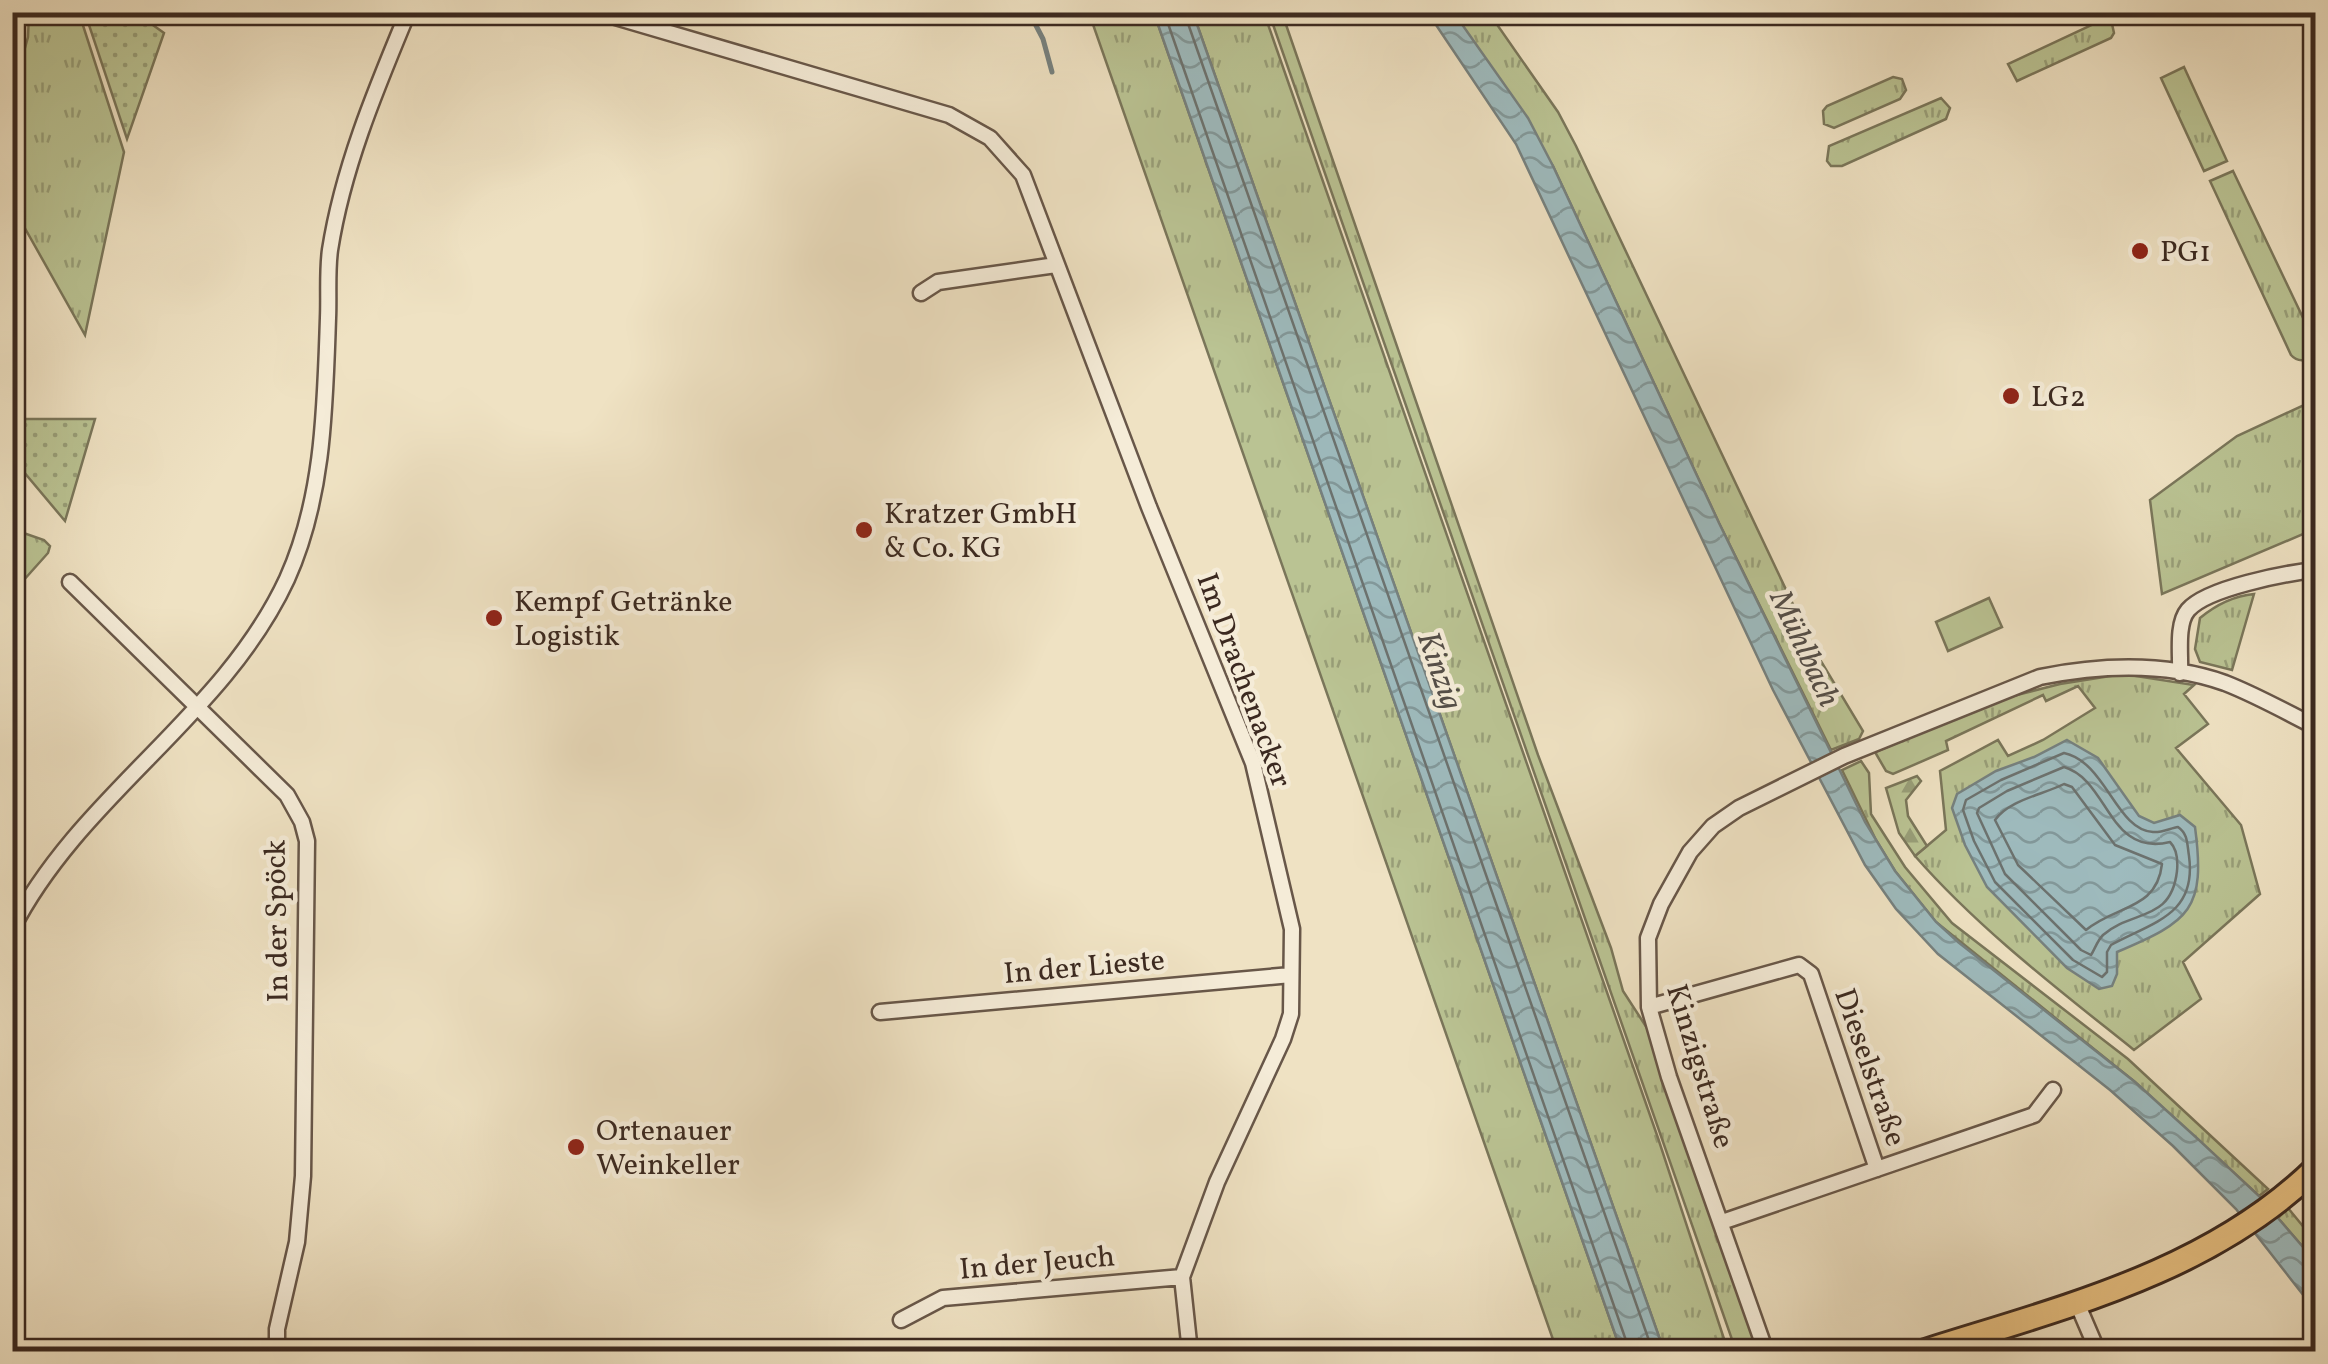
<svg xmlns="http://www.w3.org/2000/svg" width="2328" height="1364" viewBox="0 0 2328 1364" font-family="Vollkorn,serif">
<style>
.grass{fill:url(#grass-tufts);stroke:#7a765a;stroke-width:2.5}
.forest{fill:url(#forest-firs);stroke:#7a765a;stroke-width:2.5}
.garden{fill:url(#garden-dots);stroke:#7a765a;stroke-width:2.5}
.pitch{fill:#bac393;stroke:#7a765a;stroke-width:2.5}
.water{fill:url(#water-waves);stroke:#76817f;stroke-width:2.5}
.lines{fill:none;stroke-linecap:round;stroke-linejoin:round}
.shore{stroke:#6c726f;stroke-width:2.5}
.stream{stroke:#76817f;stroke-width:5}
.street-casing{stroke:#685749;stroke-width:19}
.primary-casing{stroke:#3b2920;stroke-width:28}
.street{stroke:#f5ecd8;stroke-width:14}
.primary{stroke:#e8c182;stroke-width:22}
.poi-dot{fill:#8f2418;stroke:#f5ecd8;stroke-width:4}
.labels{text-anchor:middle;stroke-width:9;stroke-linejoin:round;paint-order:stroke}
.poi-label{font-size:30px;fill:#3b2920;stroke:#f5ecd8;text-anchor:start}
.street-label{font-size:30px;fill:#3b2920;stroke:#f5ecd8}
.water-label{font-size:32px;font-style:italic;fill:#544e48;stroke:#f5ecd8}
</style>
<defs>
<pattern id="grass-tufts" width="24" height="20" patternUnits="userSpaceOnUse" patternTransform="scale(2.5)"><rect width="24" height="20" fill="#bac393"/><path d="M3 7l-1-3M5 7V3M7 7l1-3M15 17l-1-3M17 17v-4M19 17l1-3" fill="none" stroke="#989e78"/></pattern>
<pattern id="forest-firs" width="22" height="20" patternUnits="userSpaceOnUse" patternTransform="scale(2.5)"><rect width="22" height="20" fill="#bac393"/><path d="M5 1l3.5 6h-7zM16 11l3.5 6h-7z" fill="#989e78"/></pattern>
<pattern id="garden-dots" width="8" height="8" patternUnits="userSpaceOnUse" patternTransform="scale(2.5)"><rect width="8" height="8" fill="#bac393"/><path d="M2 2h.1M6 6h.1" fill="none" stroke="#989e78" stroke-width="1.8" stroke-linecap="round"/></pattern>
<pattern id="water-waves" width="16" height="10" patternUnits="userSpaceOnUse" patternTransform="scale(2.5)"><rect width="16" height="10" fill="#9ebbbe"/><path d="M0 5q4-4 8 0t8 0" fill="none" stroke="#82989a"/></pattern>
</defs>
<rect width="100%" height="100%" fill="#efe2c3"/>
<filter id="stains"><feTurbulence type="fractalNoise" baseFrequency=".002" numOctaves="4"/><feColorMatrix values="0 0 0 0 .2 0 0 0 0 .09 0 0 0 0 .02 0 0 0 .5 -.17"/></filter>
<radialGradient id="worn" r=".72"><stop offset=".6" stop-color="#630" stop-opacity="0"/><stop offset="1" stop-color="#630" stop-opacity=".3"/></radialGradient>
<path class="grass" d="M29,13H79L124,152L85,335L13,207V91L28,37Z
M1089,13H1154L1621,1351H1557Z
M1193,13H1264L1658,1138L1728,1351H1664Z
M1269,13H1282L1538,755L1611,948L1623,991L1647,1028L1759,1351H1736Z
M1454,13H1489L1558,112L1576,146L1816,653L1863,731L1859,739L1831,750L1719,523L1553,166Z
M2102,20L2112,24L2114,33L2111,38L2017,81L2008,64Z
M2184,67L2227,161L2204,171L2161,78Z
M1893,77L1902,79L1906,90L1900,99L1834,128L1824,124L1823,111L1827,106Z
M1941,98L1950,108L1946,119L1842,166H1831L1827,161L1829,146Z
M2233,171L2315,343L2314,356C2306,361 2298,363 2291,355L2210,181Z
M2315,400V529L2162,594L2150,500L2237,436Z
M12,529L44,540L50,546L48,553L22,582L13,574Z
M2254,594L2232,670L2200,662L2195,649L2200,618C2217,604 2233,596 2254,594Z
M2123,674L2194,685L2184,694L2208,724L2176,748L2241,825L2260,894L2183,962L2201,999L2134,1050C2058,989 1980,930 1915,856L1946,830L1940,771L1998,740L2008,756L2043,740L2095,708L2078,686L2046,701L2043,695L1946,741L1948,750L1893,774L1886,771L1875,752L2005,698L2060,684Z
M1861,761L1869,773L1871,814L1905,867L1952,923L2128,1059L2268,1189L2259,1196L2135,1082L1936,922L1895,871L1876,840L1842,770Z
M2288,1208L2315,1241V1261L2278,1218Z"/>
<path class="forest" d="M1917,776L1921,781L1906,800L1908,816L1927,846L1915,856L1899,833L1886,788Z"/>
<path class="garden" d="M85,13H136L164,33L127,139Z
M12,419H95L65,521L13,459Z"/>
<path class="pitch" d="M1989,598L2002,627L1948,651L1936,622Z"/>
<path class="water" d="M1154,13H1193L1664,1351H1621Z
M1428,13H1454L1528,118L1553,166L1719,523L1865,822L1895,871L1936,922L1958,942L2135,1082L2199,1140L2259,1196L2315,1261V1310L2236,1209L2173,1146L2110,1090L1938,954L1896,909L1865,865L1773,690L1516,144Z
M2067,740L2098,758L2139,816L2154,823L2180,815L2195,827C2206,910 2190,921 2117,952V974L2112,986L2099,989L2067,968L1987,887L1965,845L1952,808L1957,794L1996,771L2034,757Z"/>
<g class="lines">
<path class="shore" d="M1164,12L1630,1352
M1184,12L1653,1352
M2064,753C2106,762 2116,830 2153,832C2161,833 2171,828 2178,827C2188,834 2187,843 2189,856C2197,915 2153,922 2111,945L2107,952V972L2102,977L2073,960L1995,882L1974,841L1963,810L1966,800L2001,780Z
M2064,767C2109,780 2108,857 2170,842C2177,849 2178,860 2177,871C2171,923 2132,909 2103,935C2097,941 2095,949 2091,955L2081,950L2005,874L1977,813L1979,808L2007,791Z
M2064,784L2072,787L2115,845L2162,864C2157,910 2116,905 2086,930L2018,865L1995,820C2009,800 2042,795 2064,784Z"/>
<path class="stream" d="M1029,12L1043,39L1052,72"/>
<g class="street-casing">
<path id="street" d="M598,12L949,115L990,138L1023,175L1149,507L1253,763L1292,929L1291,1014L1283,1039L1217,1182L1182,1277L1190,1352
M921,293L938,282L1056,265
M70,582L287,795L302,822L307,841L303,1176L297,1242L277,1329V1352
M2180,673C2181,656 2176,624 2188,610C2207,588 2286,573 2316,570
M12,929C81,794 223,717 287,579C324,497 325,406 328,318C329,296 327,272 330,250C343,167 376,89 408,12
M1649,1007L1799,965L1811,974L1877,1169
M880,1012L1291,975
M1722,1222L2034,1115L2053,1090
M2077,1303L2098,1352
M901,1320L943,1298L1182,1277
M1766,1352L1669,1077L1649,1007L1648,938L1661,904L1690,852L1713,826L1739,808L1844,756L2040,677C2100,665 2166,662 2225,683C2256,695 2286,712 2316,727"/>
</g>
<g class="primary-casing">
<path id="primary" d="M1922,1352C2060,1308 2209,1273 2316,1168"/>
</g>
<use href="#street" class="street"/>
<use href="#primary" class="primary"/>
</g>
<g class="poi-dot">
<circle cx="2140" cy="251" r="10"/>
<circle cx="2011" cy="396" r="10"/>
<circle cx="864" cy="530" r="10"/>
<circle cx="494" cy="618" r="10"/>
<circle cx="576" cy="1147" r="10"/>
</g>
<g class="labels">
<g class="poi-label">
<text x="2160" y="261">PG1</text>
<text x="2031" y="406">LG2</text>
<text x="884" y="523">Kratzer GmbH<tspan x="884" dy="34">&amp; Co. KG</tspan></text>
<text x="514" y="611">Kempf Getränke<tspan x="514" dy="34">Logistik</tspan></text>
<text x="596" y="1140">Ortenauer<tspan x="596" dy="34">Weinkeller</tspan></text>
</g>
<g class="street-label">
<text transform="translate(1245 680) rotate(70)" y="10">Im Drachenacker</text>
<text transform="translate(276 921) rotate(-91)" y="10">In der Spöck</text>
<text transform="translate(1084 966) rotate(-5)" y="10">In der Lieste</text>
<text transform="translate(1701 1066) rotate(73)" y="10">Kinzigstraße</text>
<text transform="translate(1871 1067) rotate(71)" y="10">Dieselstraße</text>
<text transform="translate(1037 1262) rotate(-5)" y="10">In der Jeuch</text>
</g>
<g class="water-label">
<text transform="translate(1806 648) rotate(65)" y="11">Mühlbach</text>
<text transform="translate(1441 670) rotate(71)" y="11">Kinzig</text>
</g>
</g>
<rect width="2328" height="1364" fill="none" stroke="#efe2c3" stroke-width="50"/>
<rect x="15" y="15" width="2298" height="1334" fill="none" stroke="#3b2920" stroke-width="5"/>
<rect x="25" y="25" width="2278" height="1314" fill="none" stroke="#3b2920" stroke-width="2.5"/>
<rect width="100%" height="100%" filter="url(#stains)"/>
<rect width="100%" height="100%" fill="url(#worn)"/>
</svg>
